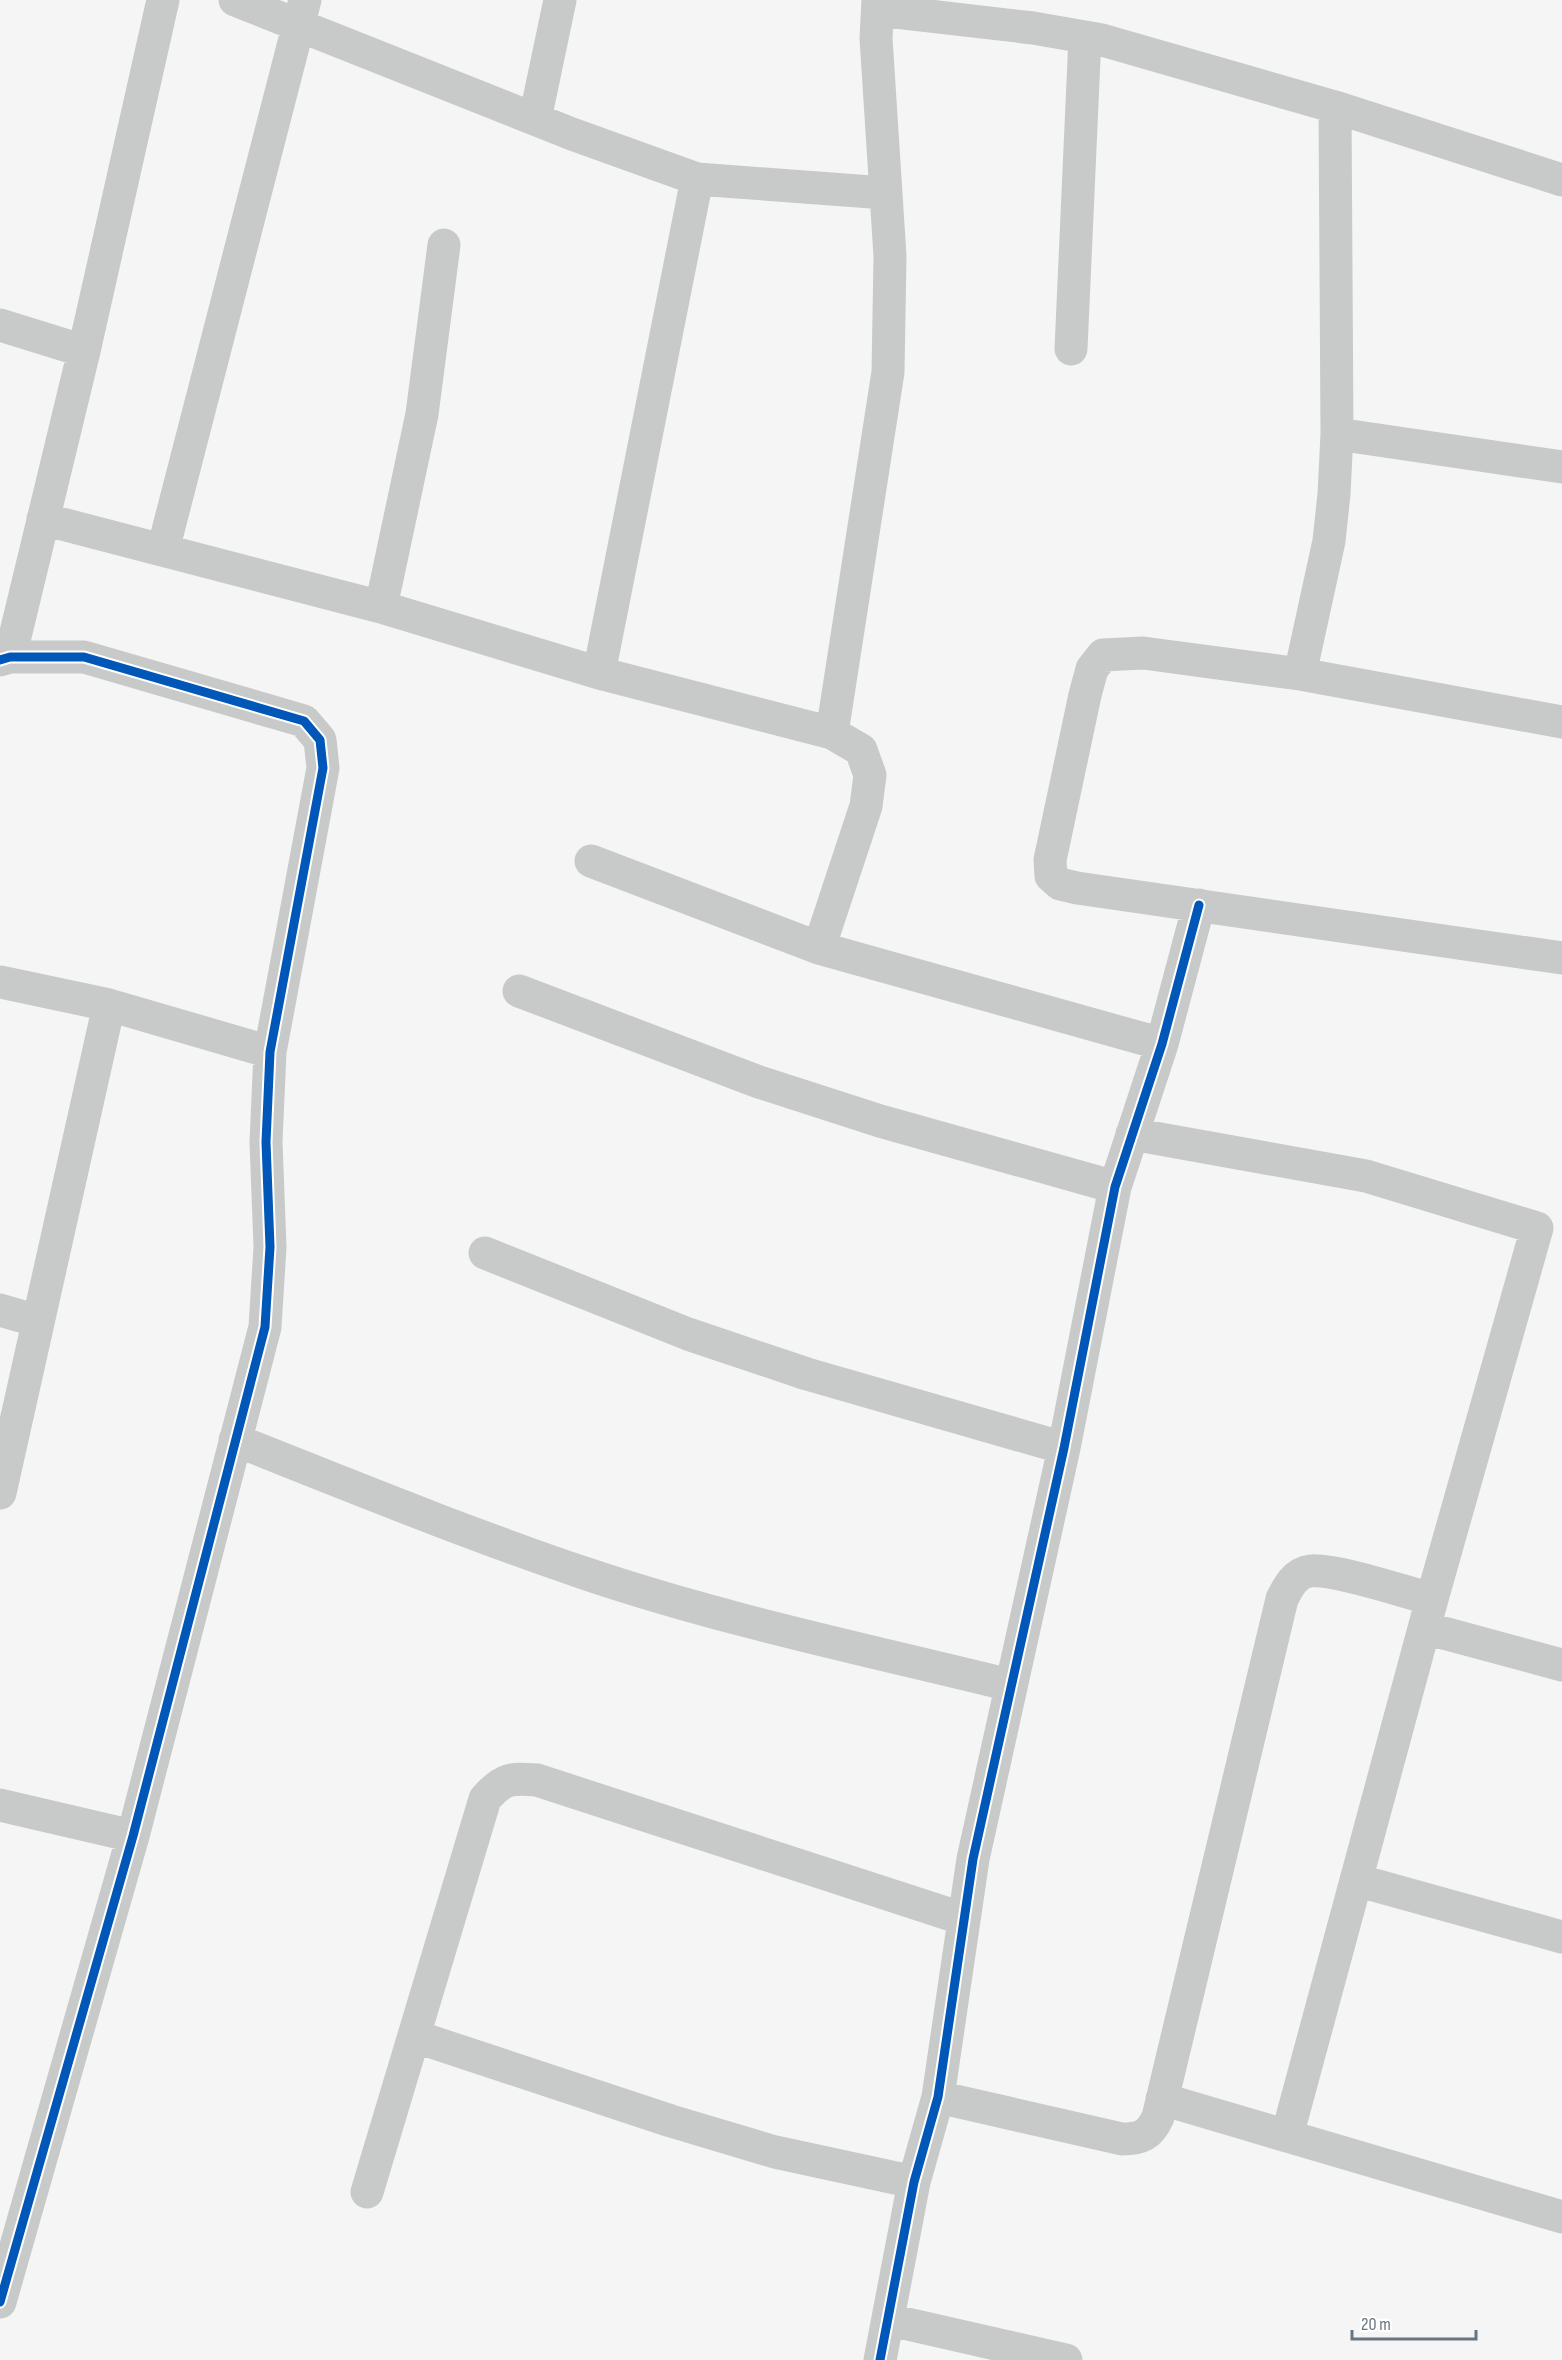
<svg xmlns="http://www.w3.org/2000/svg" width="1562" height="2360" viewBox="0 0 1562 2360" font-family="'Sofia Sans Condensed',sans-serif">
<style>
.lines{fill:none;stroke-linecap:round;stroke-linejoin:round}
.minor{stroke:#c8caca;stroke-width:33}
.cycleway-casing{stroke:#fff;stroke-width:13}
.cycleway{stroke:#0057b8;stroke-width:9}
</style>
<rect width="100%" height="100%" fill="#f5f5f5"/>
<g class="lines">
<path class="minor" d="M235,0L572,134L697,179L885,193
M878,10L1033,28L1102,40L1335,107L1562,180
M535,119L560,0
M0,325L84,351
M1071,349L1085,37
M1337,434L1562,467
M43,519L381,607L599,673L832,733L861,750L870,775L866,806L819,948L1162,1044
M163,550L305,0
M381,607L422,414L444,245
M10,657L84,351L163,0
M0,660L10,657H84L304,721L320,740L323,768L270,1052L266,1142L270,1247L265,1327L133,1836L0,2302
M599,673L697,179
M1300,674L1329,541L1334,494L1337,434L1335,107
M1562,722L1300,674L1143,653L1103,655L1092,669L1085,695L1050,860L1051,876L1060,884L1077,888L1562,958
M832,733L888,372L890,256L876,38L878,0
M591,861L819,948
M0,982L109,1005L270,1052
M519,991L759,1082L880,1121L1115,1187
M1132,1134L1366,1176L1537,1228L1432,1599L1287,2136L1162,2099
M485,1253L688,1334L807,1374L1064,1448
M0,1310L38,1321
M235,1440C351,1486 466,1533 584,1573C723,1620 868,1650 1010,1685
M0,1493L109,1005
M1425,1628L1562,1665
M0,1805L133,1836
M1356,1880L1562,1937
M414,2036L671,2121L775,2152L914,2182
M938,2097L1122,2139C1141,2139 1150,2135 1158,2117L1282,1599C1288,1587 1295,1573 1310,1571C1334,1568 1405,1592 1432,1599
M1287,2136L1562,2217
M367,2192L485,1799C503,1778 511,1778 537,1780L964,1919
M890,2320L1066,2360
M880,2360L914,2182L938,2097L973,1859L1064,1448L1115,1187L1162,1044L1199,905"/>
<g class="cycleway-casing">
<path id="cycleway" d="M0,660L10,657H84L304,721L320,740L323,768L270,1052L266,1142L270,1247L265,1327L133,1836L0,2302
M880,2360L914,2182L938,2097L973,1859L1064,1448L1115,1187L1162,1044L1199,905"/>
</g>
<use href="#cycleway" class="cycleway"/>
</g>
<path d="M1352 2330v9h124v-9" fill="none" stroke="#697681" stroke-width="3"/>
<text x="1361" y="2330" font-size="18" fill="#697681" stroke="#ffffff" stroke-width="4.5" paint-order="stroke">20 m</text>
</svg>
